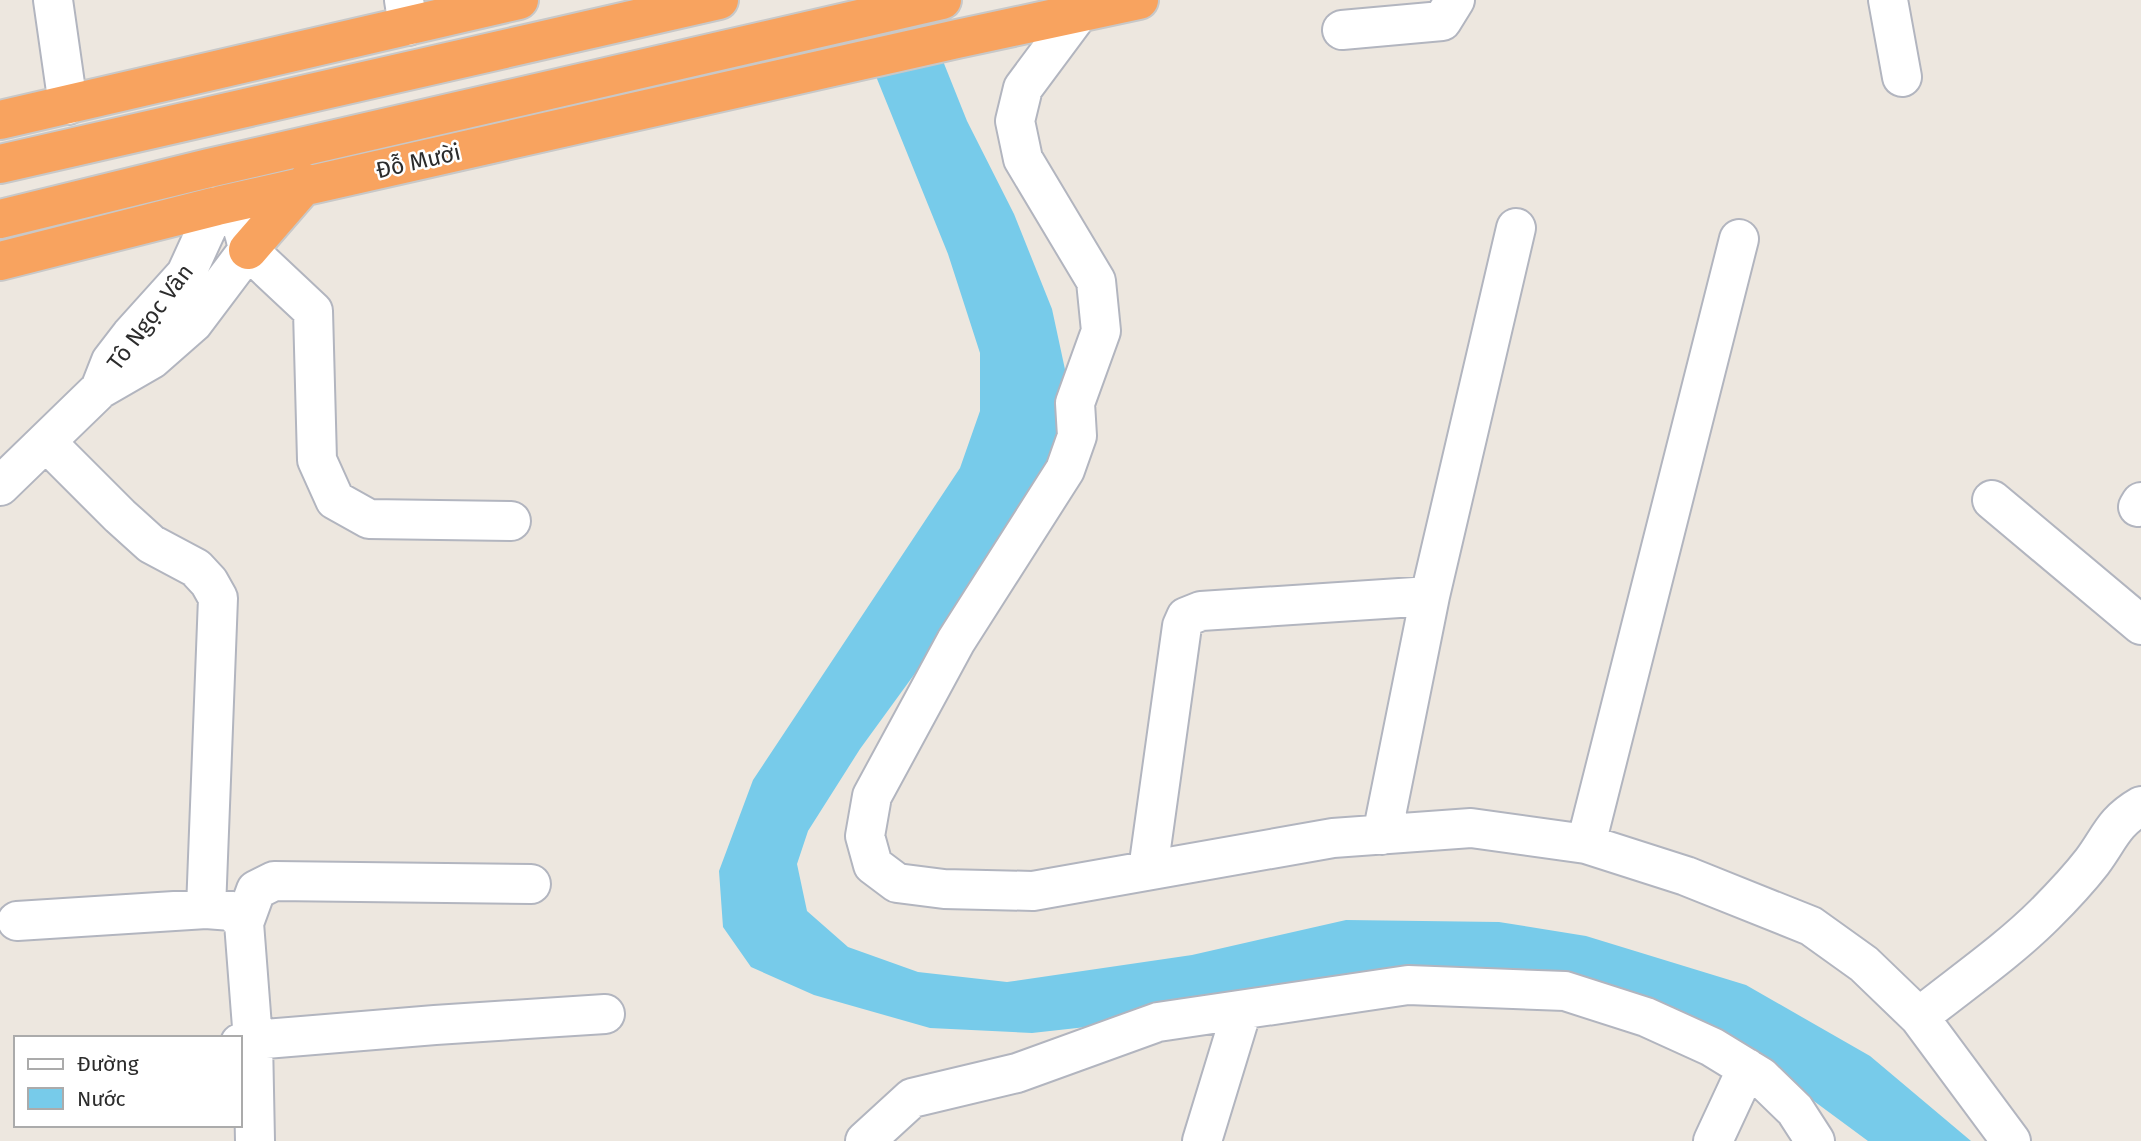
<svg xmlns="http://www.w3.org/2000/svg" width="2141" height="1141" viewBox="0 0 2141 1141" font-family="'Fira Sans',sans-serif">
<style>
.water{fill:#77cbea}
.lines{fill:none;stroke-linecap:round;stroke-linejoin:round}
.minor-casing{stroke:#b2b5bf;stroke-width:42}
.highway-casing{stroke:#c8c8c8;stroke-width:42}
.minor{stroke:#fff;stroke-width:38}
.highway{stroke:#f8a35f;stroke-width:38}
.labels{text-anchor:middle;stroke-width:5;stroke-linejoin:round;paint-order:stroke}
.street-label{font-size:23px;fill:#2c2c2c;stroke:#fff}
</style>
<rect width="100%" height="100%" fill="#ede7df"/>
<path class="water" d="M853,0H929L937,46L967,121L1014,214L1052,309L1069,388L1052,485L860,749L808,831L797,864L807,911L848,947L918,972L1007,982L1192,955L1346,920L1499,922L1586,936L1746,985L1870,1056L1971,1141H1868L1784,1079L1565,988L1194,1015L1032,1033L930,1028L814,995L751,967L723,927L719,871L753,780L960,468L980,411V353L948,254L856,27Z"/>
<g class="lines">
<g class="minor-casing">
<path id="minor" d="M53,0L68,105
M404,0L408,26
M1888,0L1902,77
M1078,14L1023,88L1015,121L1023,159L1096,281L1101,331L1075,403L1077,436L1065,470L956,641L872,796L865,836L873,865L897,883L944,889L1033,891L1333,838L1471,828L1586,844L1686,876L1811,926L1864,964L1919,1017L2011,1141
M1342,30L1442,21L1455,0
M248,250L313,311L317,460L335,500L369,519L511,521
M46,442L120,516L151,544L196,568L209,582L218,598L206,909
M0,486L100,389L152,359L193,323L248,250C243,224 241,218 217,206L186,274L131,335L111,361L100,389
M1992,500L2141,625
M2138,507L2141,502
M1382,835L1430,596L1516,228
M1586,844L1739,239
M1148,870L1182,626L1186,617L1201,611L1430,596
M17,921L206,909L232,911L244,923L253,1040L255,1141
M244,923L256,890L274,881L531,884
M1919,1017C1960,984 2008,951 2045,914C2061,898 2078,880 2092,862C2110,838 2113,822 2141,806
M240,1043L253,1040L435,1025L605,1014
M865,1141L912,1098L1017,1073L1158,1022L1408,985L1565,991L1646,1017L1712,1047L1761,1077L1795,1110L1815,1141
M1202,1141L1242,1010
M1713,1141L1747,1068"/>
</g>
<g class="highway-casing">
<path id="highway" d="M0,120L519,0
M0,164L719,0
M0,219L209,168L942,0
M248,250L306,183
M0,261L217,206L957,39L1139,0"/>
</g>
<use href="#minor" class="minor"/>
<use href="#highway" class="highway"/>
</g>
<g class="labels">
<g class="street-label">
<text transform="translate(418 161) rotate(-13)" y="8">Đỗ Mười</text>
<text transform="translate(150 317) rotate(-53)" y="8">Tô Ngọc Vân</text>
</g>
</g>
<rect x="14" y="1036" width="228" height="91" fill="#ffffff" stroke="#ababab" stroke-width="2"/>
<rect x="28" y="1059" width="35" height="10" fill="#ffffff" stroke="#ababab" stroke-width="2"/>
<text x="77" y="1071" font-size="21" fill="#2c2c2c">Đường</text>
<rect x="28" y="1088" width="35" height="21" fill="#77cbea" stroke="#ababab" stroke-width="2"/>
<text x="77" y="1106" font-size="21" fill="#2c2c2c">Nước</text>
</svg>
